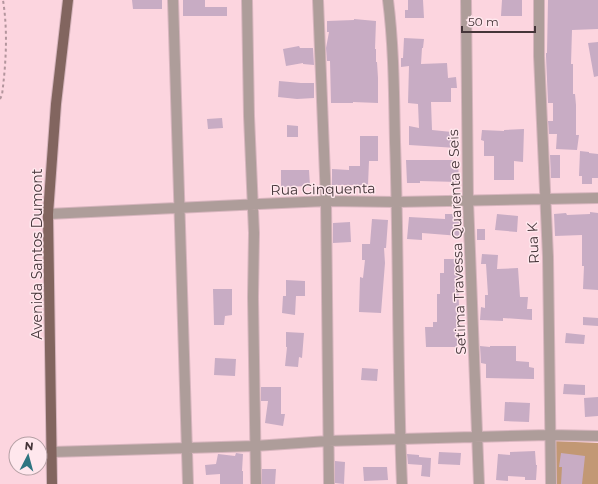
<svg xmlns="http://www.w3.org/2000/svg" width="598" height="484" viewBox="0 0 598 484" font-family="Montserrat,sans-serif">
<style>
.forest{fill:#c29874}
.building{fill:#c8acc4}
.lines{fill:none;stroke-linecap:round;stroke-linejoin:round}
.minor-casing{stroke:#d7b5be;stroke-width:12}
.primary-casing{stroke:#d7b5be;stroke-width:12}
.path{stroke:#b3959d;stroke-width:2;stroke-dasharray:3 3;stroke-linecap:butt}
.minor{stroke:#ae9d9a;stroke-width:10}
.primary{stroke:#82655f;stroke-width:10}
.labels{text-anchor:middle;stroke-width:3;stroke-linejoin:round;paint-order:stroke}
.street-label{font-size:14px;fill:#453539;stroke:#ffe7ed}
</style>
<rect width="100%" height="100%" fill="#fcd5df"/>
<path class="forest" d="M552,441L598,443V484H554Z"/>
<path class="building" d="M132,0H162V9H133Z
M183,0H205V7H227V16H183Z
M408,0H423L424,18H405V10H408Z
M502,0H522V16H501Z
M548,0H598V29L572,30L571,64H573V94H575L576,105V135H579L577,150L556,149L557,134H549L548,121H553V103H548L546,56V53H547Z
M354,19L376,21L375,49H376V62H377L378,78V103L353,102V103H331L330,61H327L326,48L329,32H327V21L354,20Z
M404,38L424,39L423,48H422L421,64L447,63L448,78L456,77L457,88H451V102H431L432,130L452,132V136L458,137L457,148L409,145V126L419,128L418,104L408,103L409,66L401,67V58H403Z
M598,42V76L594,77L588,43Z
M299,46L300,48H313L314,65L303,64V63L286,66L283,49Z
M279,81L301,83H314V98L297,99L278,97Z
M222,118L223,128L208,129L207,119Z
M287,125L298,126V137H287Z
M524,129L523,162L514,161V180H494V156H484V141L481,140L482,130L504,131V130Z
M360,136H378V161H369L368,185H332V169L349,170V166H360Z
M580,151L589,152V153L598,154V178H592V184H582V176H579Z
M550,155H560V178H551Z
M406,160H458L459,182L420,181V183H407Z
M281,170H309L310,186L281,187Z
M590,212L598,213V290L583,289L584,266H582V235L555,236L554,214L566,213L567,215L590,214Z
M445,214H461L460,236L422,233V240L407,239L409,217L445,219Z
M497,214L518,216L517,232L495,230Z
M372,219L388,220L386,248H384L385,263L381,313L359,312L360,277L363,278L365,260H362V244H370Z
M350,222L351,242L333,243V223Z
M477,229H485V240H477Z
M482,254L498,255L497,269L518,268L520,297H528L527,309H532V320L503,318V321L480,320L481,307L485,308V295H488L486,264H481Z
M444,259H458L459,309L458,322H457V347H426L425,327H433V322H437V294H440V273H444Z
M286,280L305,281V296H296L295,315L282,313L283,296H286Z
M213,289H232V315L225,316L224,325H214Z
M583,317L598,318V326L583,325Z
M286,332L304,333L302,358L299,357L298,367L285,366L287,347H286Z
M566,333L585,335L584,344L565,343Z
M480,346L490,347V346H516V361L529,362V367L534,368V379L486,378V364L481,363Z
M215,358L236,359L235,376L214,375Z
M362,368L378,369L377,381L361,380Z
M564,384L585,385V395L563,394Z
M261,387H281V414H285L283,426L265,423L268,401H261Z
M598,397V416L585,417L584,398Z
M505,402L530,403L529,422L504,421Z
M535,451L536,465H537L536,480H525V477L508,476V481L496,480L498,454L510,455V452Z
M439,452L461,453L460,465L438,464Z
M236,453L243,454L242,471H243V484H220V474L206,475L205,465L216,464L218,454L235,456Z
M561,453L585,456L582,484H561L562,467H559Z
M407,454L419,455V457L431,458L430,477L421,476L422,465L408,464Z
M335,461L345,462L344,484L335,483Z
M363,467H387L388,480L364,481Z
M262,469H276L275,484H262Z"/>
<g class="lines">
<g class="minor-casing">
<path id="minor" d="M173,0L188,484
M247,0L249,116L254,233L253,297L256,484
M318,0L326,201L329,484
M388,0C394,47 394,95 395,142C399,256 397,370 402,484
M466,0L468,200L479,484
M539,0V56L548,257L551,484
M48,214L326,201L397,202L598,198
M52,452L255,446L328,441L549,435L598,436"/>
</g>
<g class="primary-casing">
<path id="primary" d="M52,484L48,214L56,104L68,0"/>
</g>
<path class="path" d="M0,99L2,95C6,63 8,32 3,0"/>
<use href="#minor" class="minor"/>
<use href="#primary" class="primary"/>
</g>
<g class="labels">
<g class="street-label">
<text transform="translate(323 189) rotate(-1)" y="5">Rua Cinquenta</text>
<text transform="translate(457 242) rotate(-92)" y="5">Setima Travessa Quarenta e Seis</text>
<text transform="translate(533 243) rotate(-93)" y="5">Rua K</text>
<text transform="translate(37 254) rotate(-90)" y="5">Avenida Santos Dumont</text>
</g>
</g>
<g transform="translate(28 456) rotate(6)"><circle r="19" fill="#ffe7ed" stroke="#b5a0a5"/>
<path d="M0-3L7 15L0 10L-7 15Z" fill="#2f7581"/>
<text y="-6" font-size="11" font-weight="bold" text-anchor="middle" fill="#453539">N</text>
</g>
<path d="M462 26v6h73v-6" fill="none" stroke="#453539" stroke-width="2"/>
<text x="468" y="26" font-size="12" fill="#453539" stroke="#ffe7ed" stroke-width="3" paint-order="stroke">50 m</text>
</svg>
